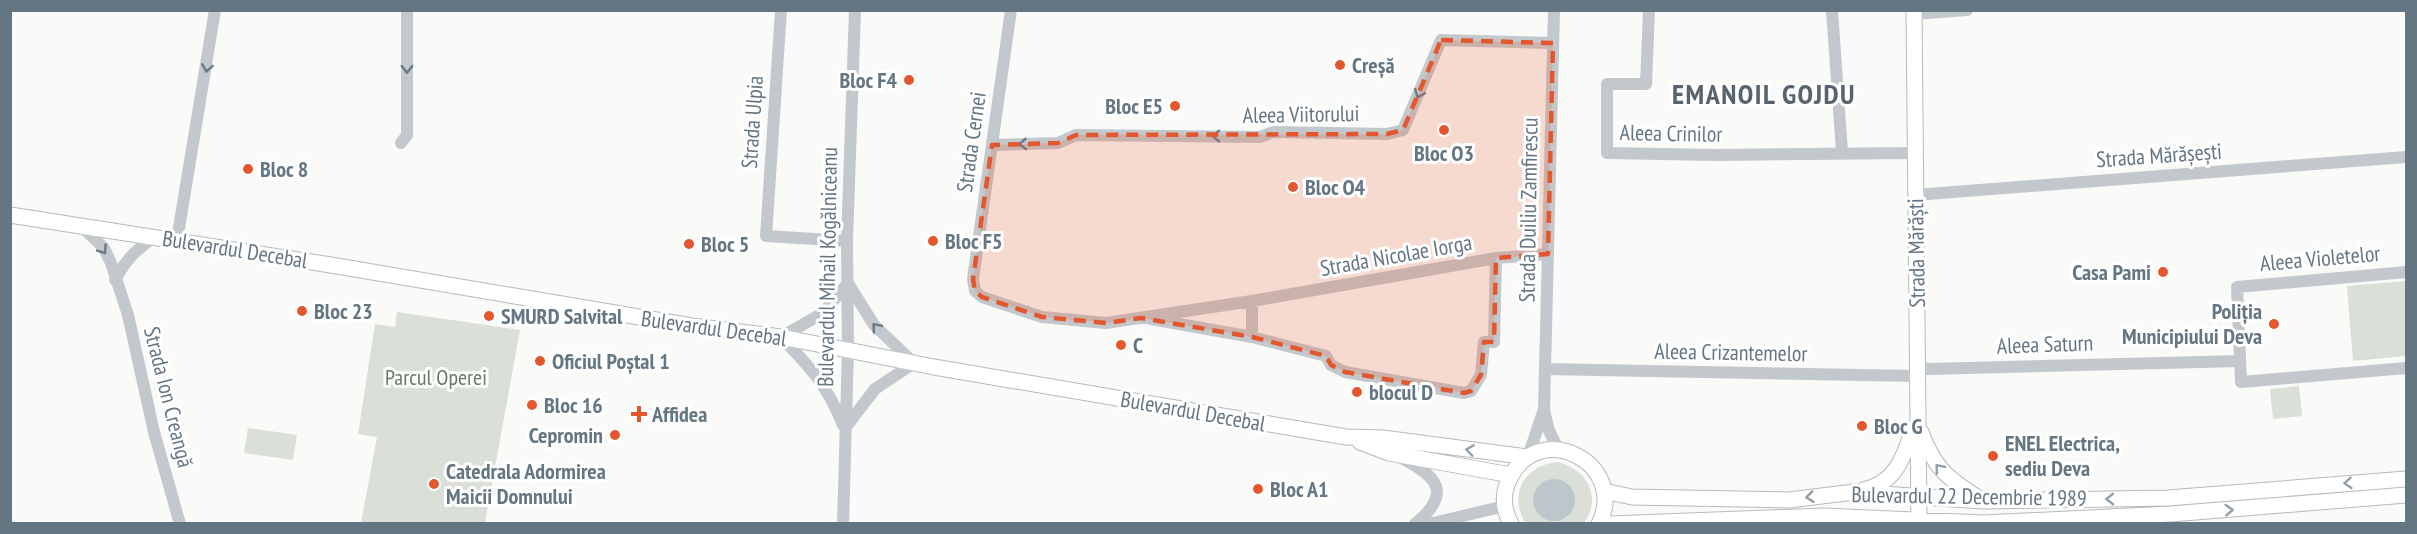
<svg xmlns="http://www.w3.org/2000/svg" width="2417" height="534" viewBox="0 0 2417 534" font-family="'PT Sans Narrow',sans-serif">
<style>
.green{fill:#dadfd7}
.water{fill:#bbc7cb}
.lines{fill:none;stroke-linecap:round;stroke-linejoin:round}
.major-casing{stroke:#b5babe;stroke-width:17}
.minor{stroke:#c3c8cc;stroke-width:12}
.major{stroke:#fff;stroke-width:15}
.oneway{stroke:#6a7a87}
.oneway2{stroke:#939fa8}
.marked{fill:#e4572e;fill-opacity:0.2;stroke:#e4572e;stroke-width:4.5;stroke-dasharray:12 8;stroke-linejoin:round}
.poi-dot{fill:#e4572e;stroke:#fff;stroke-width:2}
.labels{text-anchor:middle;stroke-width:6;stroke-linejoin:round;paint-order:stroke}
.poi-label{font-size:22px;font-weight:bold;fill:#657683;stroke:#fff;text-anchor:start}
.street-label{font-size:22px;fill:#657683;stroke:#fff}
.park-label{font-size:22px;fill:#687a64;stroke:#fff}
.district-label{font-size:28px;font-weight:bold;letter-spacing:1.5px;fill:#57646e;stroke:#fff}
</style>
<rect width="100%" height="100%" fill="#fafaf8"/>
<path class="green" d="M2406,281V356L2353,361L2347,286Z
M397,312L520,330L485,523H361L377,437L358,434L375,324L395,327Z
M2299,386L2302,416L2273,419L2270,389Z
M248,428L297,435L293,460L244,453Z
M1557,462C1586,468 1603,497 1584,523H1525C1509,494 1523,466 1557,462Z"/>
<path class="water" d="M1533 500a21 21 0 1 1 42 0a21 21 0 1 1-42 0Z"/>
<g class="lines">
<g class="major-casing">
<path id="major" d="M1914,10L1919,524
M10,215L331,265L692,326L781,337L934,367L1346,437L1383,438L1528,457
M1921,432C1934,468 1948,479 1980,499
M1360,442L1389,453L1511,475
M1863,490C1895,484 1904,457 1913,429
M1604,491L1632,497L1789,500L1854,492L1983,501L2168,498L2406,479
M1511,524C1503,509 1502,493 1510,478C1539,418 1629,463 1599,524
M1609,524L1823,516L1983,523L2171,514L2406,495"/>
</g>
<path class="minor" d="M781,10L766,236L847,241
M1011,10L973,279L975,291L982,297L1042,317L1106,323L1252,301L1496,258L1548,254
M1554,10L1544,410L1549,431L1559,450
M1649,10L1646,84H1607V153L1715,155L1915,153
M1832,10L1842,152
M1914,14L1967,10
M401,143L407,135V10
M992,145L1058,143L1076,135L1260,137L1273,132L1387,134L1403,130L1441,40L1553,43
M1915,195L2406,157
M81,226L104,248L111,263L128,315L154,432L180,524
M177,240L215,10
M2406,272L2237,287L2241,382L2406,368
M115,280C125,261 136,249 155,237
M1252,301V337
M1151,319L1252,337L1326,356L1331,365L1345,372L1464,393L1471,391L1481,375L1484,342H1494L1496,258
M1917,367L1928,369L2240,361
M1545,369L1917,376
M843,425C827,385 810,367 781,337L823,313L848,283
M845,428L875,389L914,363L874,325L849,285
M1528,457L1543,412
M1401,458C1436,476 1454,492 1415,524
M843,524L848,350L847,241L855,10
M1429,524L1505,506"/>
<use href="#major" class="major"/>
</g>
<defs><path id="oneway-chevron" d="M-2-3.5L2.5 0L-2 3.5" fill="none" stroke-width="1.6" stroke-linecap="round" stroke-linejoin="round" transform="scale(1.5)"/></defs>
<g class="oneway">
<use href="#oneway-chevron" transform="translate(207 68) rotate(99)"/>
<use href="#oneway-chevron" transform="translate(407 69) rotate(90)"/>
<use href="#oneway-chevron" transform="translate(1419 94) rotate(112)"/>
<use href="#oneway-chevron" transform="translate(1216 136) rotate(-179)"/>
<use href="#oneway-chevron" transform="translate(1023 144) rotate(178)"/>
<use href="#oneway-chevron" transform="translate(103 250) rotate(55)"/>
<use href="#oneway-chevron" transform="translate(876 327) rotate(-130)"/>
</g>
<g class="oneway2">
<use href="#oneway-chevron" transform="translate(1470 450) rotate(-172)"/>
<use href="#oneway-chevron" transform="translate(1939 468) rotate(-130)"/>
<use href="#oneway-chevron" transform="translate(2348 483) rotate(175)"/>
<use href="#oneway-chevron" transform="translate(1810 497) rotate(173)"/>
<use href="#oneway-chevron" transform="translate(2110 499) rotate(179)"/>
<use href="#oneway-chevron" transform="translate(2229 510) rotate(-4)"/>
</g>
<path class="marked" d="M1441,40L1553,43L1548,254L1496,258L1494,342H1484L1481,375L1471,391L1464,393L1345,372L1331,365L1326,356L1252,337L1141,318L1106,323L1042,317L982,297L975,291L973,279L992,145L1058,143L1076,135L1387,134L1403,130Z"/>
<g class="poi-dot">
<circle cx="1340" cy="65" r="6"/>
<circle cx="909" cy="80" r="6"/>
<circle cx="1175" cy="106" r="6"/>
<circle cx="1444" cy="130" r="6"/>
<circle cx="248" cy="169" r="6"/>
<circle cx="1293" cy="187" r="6"/>
<circle cx="933" cy="241" r="6"/>
<circle cx="689" cy="244" r="6"/>
<circle cx="2163" cy="272" r="6"/>
<circle cx="302" cy="311" r="6"/>
<circle cx="489" cy="316" r="6"/>
<circle cx="2274" cy="324" r="6"/>
<circle cx="1121" cy="345" r="6"/>
<circle cx="540" cy="361" r="6"/>
<circle cx="1357" cy="392" r="6"/>
<circle cx="532" cy="405" r="6"/>
<path d="M636 405h6v6h6v6h-6v6h-6v-6h-6v-6h6z"/>
<circle cx="1862" cy="426" r="6"/>
<circle cx="615" cy="435" r="6"/>
<circle cx="1993" cy="456" r="6"/>
<circle cx="434" cy="484" r="6"/>
<circle cx="1258" cy="489" r="6"/>
</g>
<g class="labels">
<g class="poi-label">
<text x="1352" y="73">Creșă</text>
<text x="897" y="88" text-anchor="end">Bloc F4</text>
<text x="1163" y="114" text-anchor="end">Bloc E5</text>
<text x="1444" y="161" text-anchor="middle">Bloc O3</text>
<text x="260" y="177">Bloc 8</text>
<text x="1305" y="195">Bloc O4</text>
<text x="945" y="249">Bloc F5</text>
<text x="701" y="252">Bloc 5</text>
<text x="2151" y="280" text-anchor="end">Casa Pami</text>
<text x="314" y="319">Bloc 23</text>
<text x="2262" y="319" text-anchor="end">Poliția<tspan x="2262" dy="25">Municipiului Deva</tspan></text>
<text x="501" y="324">SMURD Salvital</text>
<text x="1133" y="353">C</text>
<text x="552" y="369">Oficiul Poștal 1</text>
<text x="1369" y="400">blocul D</text>
<text x="544" y="413">Bloc 16</text>
<text x="652" y="422">Affidea</text>
<text x="1874" y="434">Bloc G</text>
<text x="603" y="443" text-anchor="end">Cepromin</text>
<text x="2005" y="451">ENEL Electrica,<tspan x="2005" dy="25">sediu Deva</tspan></text>
<text x="446" y="479">Catedrala Adormirea<tspan x="446" dy="25">Maicii Domnului</tspan></text>
<text x="1270" y="497">Bloc A1</text>
</g>
<g class="street-label">
<text transform="translate(1301 114) rotate(-1)" y="8">Aleea Viitorului</text>
<text transform="translate(752 122) rotate(-86)" y="8">Strada Ulpia</text>
<text transform="translate(1671 133) rotate(1)" y="8">Aleea Crinilor</text>
<text transform="translate(971 142) rotate(-82)" y="8">Strada Cernei</text>
<text transform="translate(2159 155) rotate(-4)" y="8">Strada Mărășești</text>
<text transform="translate(1528 210) rotate(-89)" y="8">Strada Duiliu Zamfirescu</text>
<text transform="translate(235 249) rotate(9)" y="8">Bulevardul Decebal</text>
<text transform="translate(1916 253) rotate(-91)" y="8">Strada Mărăști</text>
<text transform="translate(1396 255) rotate(-10)" y="8">Strada Nicolae Iorga</text>
<text transform="translate(2320 258) rotate(-5)" y="8">Aleea Violetelor</text>
<text transform="translate(827 267) rotate(-89)" y="8">Bulevardul Mihail Kogălniceanu</text>
<text transform="translate(714 328) rotate(8)" y="8">Bulevardul Decebal</text>
<text transform="translate(2045 344) rotate(-2)" y="8">Aleea Saturn</text>
<text transform="translate(1731 352) rotate(1)" y="8">Aleea Crizantemelor</text>
<text transform="translate(169 397) rotate(76)" y="8">Strada Ion Creangă</text>
<text transform="translate(1193 411) rotate(10)" y="8">Bulevardul Decebal</text>
<text transform="translate(1969 496) rotate(1)" y="8">Bulevardul 22 Decembrie 1989</text>
</g>
<g class="park-label">
<text x="436" y="385">Parcul Operei</text>
</g>
<g class="district-label">
<text x="1764" y="104">EMANOIL GOJDU</text>
</g>
</g>
<rect width="2417" height="534" fill="none" stroke="#657683" stroke-width="24"/>
</svg>
